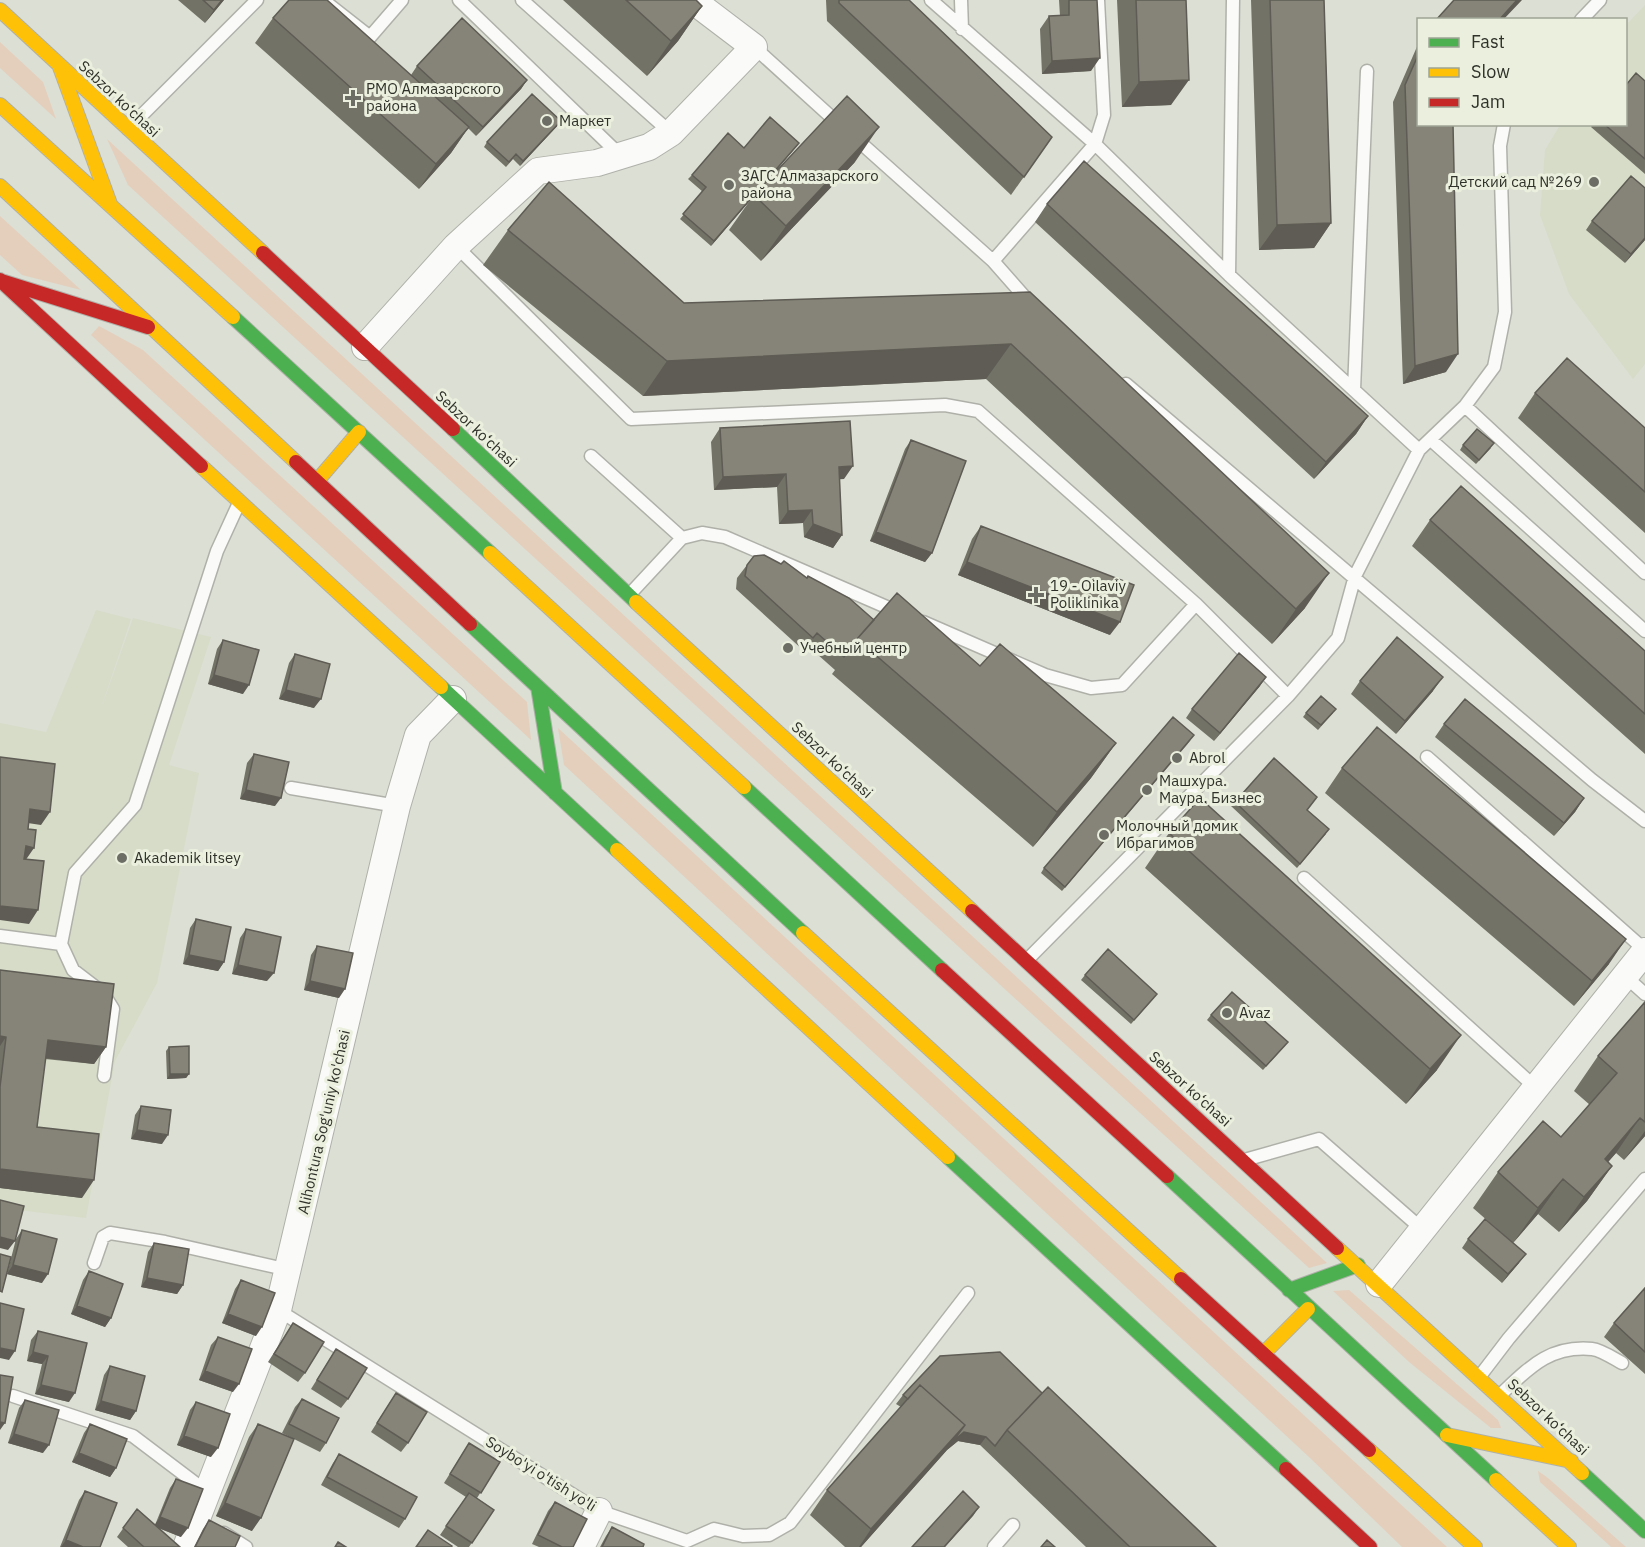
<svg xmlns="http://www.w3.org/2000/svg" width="1645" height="1547" viewBox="0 0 1645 1547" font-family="'IBM Plex Sans',sans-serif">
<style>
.built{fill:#d6dcc8}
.green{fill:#e4cfbd}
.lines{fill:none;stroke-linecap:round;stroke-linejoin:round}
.lane-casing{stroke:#afb1a9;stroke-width:15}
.street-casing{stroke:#afb1a9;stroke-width:28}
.fast-casing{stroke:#afb1a9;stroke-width:16}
.slow-casing{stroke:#afb1a9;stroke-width:16}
.jam-casing{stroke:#afb1a9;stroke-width:16}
.lane{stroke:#fafaf9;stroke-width:12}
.street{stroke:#fafaf9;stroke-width:26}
.fast{stroke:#4caf50;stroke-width:14}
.slow{stroke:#ffc107;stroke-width:14}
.jam{stroke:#c62828;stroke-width:14}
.wall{fill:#737267}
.shaded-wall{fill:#5e5c54}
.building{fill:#868478;stroke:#5e5c54;stroke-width:1.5}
.poi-dot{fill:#6c6e66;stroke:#eaf0dd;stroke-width:2}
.labels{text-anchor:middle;stroke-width:6;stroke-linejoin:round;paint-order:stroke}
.poi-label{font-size:15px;fill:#2f312a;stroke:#eaf0dd;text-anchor:start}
.street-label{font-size:15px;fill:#2f312a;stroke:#eaf0dd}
</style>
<rect width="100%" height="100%" fill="#dcdfd4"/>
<path class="built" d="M1645,5V364L1633,379L1569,294L1540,215L1545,150L1560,125L1626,124V25Z
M96,610L131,619L98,717L133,618L211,637L169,765L199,773L157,983L115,1061L86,1218L0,1208V723L46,732Z"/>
<path class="green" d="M0,42L43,82L56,119L0,68Z
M107,139L1327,1263L1309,1268L128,185Z
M0,216L81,290L22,275L0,255Z
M99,326L143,350L527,702L531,740L91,335Z
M558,728L1447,1547H1402L1310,1458L564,765Z
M1349,1290L1498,1420L1501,1428H1491L1409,1362L1333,1291Z
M1538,1471L1548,1478L1626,1547H1611L1540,1482Z"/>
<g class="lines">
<g class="lane-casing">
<path id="lane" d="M323,0L370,37L402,0
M459,0L622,157
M522,0L671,133
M931,0L1095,144L1229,275L1419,450
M961,0L962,29
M1581,20L1600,0
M754,47L840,125
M128,129L257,0
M853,136L993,261L1030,303
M456,246L631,419L945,405L978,411L1196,604
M993,261L1095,144L1104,115L1098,0
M1229,275L1233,0
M1126,384L1592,780L1645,821
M1354,390L1367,71
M1465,406L1645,573
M1431,440L1645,631
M591,456L682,538
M630,594L682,538L702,533L725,537L898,612
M923,622L1045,675L1091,688L1122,685L1196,604L1288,696
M1427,757L1645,950
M291,788L397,806
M1304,878L1536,1088
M0,936L61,944
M1027,960L1288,696L1338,638L1355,576L1419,450L1465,406L1494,367L1505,312L1500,146L1504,124
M1625,976L1645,994
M104,1076L113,1009L103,993L73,970L61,944L75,873L135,805L217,551L239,503
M1248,1159L1319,1139L1423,1230
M94,1263L103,1237L110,1233L165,1242L289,1270
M278,1310L599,1511L687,1541L714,1529L743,1536L769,1535L790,1523L968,1293
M1480,1376L1509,1338L1645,1179
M1500,1395C1528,1369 1549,1345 1592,1349C1601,1350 1613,1358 1622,1363
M13,1396L133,1436L207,1492
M224,1533L246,1547
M994,1547L1013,1525"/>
</g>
<g class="street-casing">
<path id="street" d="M365,347L456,246L538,171L597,163L649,147L671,133L754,47L692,0
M1379,1284L1645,951
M186,1547L278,1310L397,806L418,735L453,699
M581,1547L599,1511"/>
</g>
<g class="fast-casing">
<path id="fast" d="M233,317L490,553
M453,429L636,602
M470,624L803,933
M441,687L617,850
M538,687L555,793
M744,787L942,970
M948,1157L1286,1469
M1167,1176L1496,1480
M1289,1290L1358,1265
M1582,1473L1645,1531"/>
</g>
<g class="slow-casing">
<path id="slow" d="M0,10L263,253
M60,67L110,204
M0,105L233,317
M0,186L296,462
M201,466L441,687
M317,481L359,432
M490,553L744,787
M636,602L972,911
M617,850L948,1157
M803,933L1181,1279
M1337,1248L1582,1473
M1263,1354L1308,1309
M1447,1435L1571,1461
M1369,1450L1475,1547
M1496,1480L1569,1547"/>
</g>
<g class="jam-casing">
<path id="jam" d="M263,253L453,429
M0,280L201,466
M1,281L148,327
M296,462L470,624
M972,911L1337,1248
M942,970L1167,1176
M1181,1279L1369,1450
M1286,1469L1370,1547"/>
</g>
<use href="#lane" class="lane"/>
<use href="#street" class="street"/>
<use href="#fast" class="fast"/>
<use href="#slow" class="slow"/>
<use href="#jam" class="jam"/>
</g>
<path class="wall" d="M178,0H224L205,23Z
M563,0H696L702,6L678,41L647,76Z
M826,0H909L1052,137L1011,195L827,21Z
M1059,0H1097L1091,71L1042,74L1040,29L1049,16H1060Z
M1117,0H1186L1171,105L1122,107Z
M1251,0H1324L1331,223L1314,248L1259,250Z
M273,18L434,97L411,75L417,66L527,80L521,89L476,136L468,128L451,153L419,189L255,43Z
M1419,42V124L1446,372L1403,384L1393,102Z
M1645,81V174L1591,127L1593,124H1626Z
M558,125L520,166L513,159L506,167L484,147L487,142Z
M799,143L762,187L855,162L761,261L729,230L751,199L711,246L680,219L703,192L688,179L692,175L744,148Z
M1047,204L1368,416L1356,434L1314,479L1035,222Z
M1592,221L1645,240L1625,263L1586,230Z
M508,230L684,303L1030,292L1305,608L1272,644L986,379L643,396L483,265Z
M1535,393L1645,428V533L1518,418Z
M720,428L844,479H839L842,535L833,548L804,537L803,523L779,524L777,487L714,490L711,442Z
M911,440L932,553L925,562L870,541L905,449Z
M1463,445L1491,448L1476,464L1460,450Z
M1430,520L1645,651V754L1412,546Z
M981,526L1110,635L958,575L972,539Z
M747,565L980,666L1116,743L1091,778L1033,847L832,674L835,670L808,646L804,651L736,589L737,578Z
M223,640L243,694L208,684L217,649Z
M295,654L314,708L279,699L289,663Z
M1360,681L1433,691L1396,734L1351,694Z
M1260,686L1214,741L1186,718L1192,709Z
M1306,713H1333L1318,730L1303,717Z
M1444,724L1584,798L1575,812L1554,836L1435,737Z
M1191,740L1062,891L1041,873L1044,868Z
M254,754L275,806L240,799L247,763Z
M1342,768L1609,964L1574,1006L1325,793Z
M1235,802L1326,834L1297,868L1231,806Z
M1169,833L1437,1070L1406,1104L1145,868Z
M196,919L224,962L218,971L183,964L190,928Z
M246,929L267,981L232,974L240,938Z
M317,946L339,998L304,990L311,955Z
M0,970L106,1047L94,1064L45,1059L37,1127L82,1198L0,1188Z
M1085,975L1154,998L1131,1024L1081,980Z
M1645,1002V1136L1624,1160L1616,1153L1608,1162L1612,1166L1587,1201L1559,1232L1538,1214L1513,1243L1473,1208L1498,1172L1561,1137L1590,1105L1574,1091L1598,1056Z
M1211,1015L1288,1042L1263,1070L1207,1020Z
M169,1047L189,1074L186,1078L167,1079L166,1051Z
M141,1106L162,1144L131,1139L135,1115Z
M22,1230L42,1283L7,1274L16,1239Z
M1468,1239L1519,1263L1502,1283L1462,1248Z
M154,1243L183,1285L177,1294L141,1287L148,1252Z
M89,1271L111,1318L105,1327L71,1314L83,1280Z
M241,1280L256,1336L222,1323L235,1289Z
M1645,1288V1374L1604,1337L1614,1323Z
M293,1323L305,1373L298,1382L268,1362Z
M38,1331L69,1402L35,1394L42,1364L27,1361L31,1340Z
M218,1337L233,1392L199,1380L211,1345Z
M336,1349L348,1399L341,1408L311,1389Z
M110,1366L136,1411L130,1420L95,1410L104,1375Z
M396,1393L408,1443L401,1452L371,1432Z
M1042,1393L1216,1547H1086L980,1445L958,1441L947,1450L861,1547H845L810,1515L827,1490L901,1407L896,1404L903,1395Z
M302,1399L326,1443L320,1452L282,1433L295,1407Z
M25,1400L43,1453L8,1443L19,1408Z
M196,1402L211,1457L177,1445L190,1410Z
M90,1424L116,1468L110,1477L72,1462L84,1433Z
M258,1424L252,1531L216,1516L249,1437Z
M469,1443L500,1462L477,1498L494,1510L469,1547H458L440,1535L466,1497L444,1483Z
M339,1454L405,1519L399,1528L321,1485L333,1463Z
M176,1479L181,1537L158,1528L180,1547H128L117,1537L137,1509L155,1525L170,1488Z
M85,1491L100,1547H60L79,1500Z
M555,1502L573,1547H539L532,1544L548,1511Z
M209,1520L235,1547H194L203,1529Z
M612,1527L643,1547H600L606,1536Z"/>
<path class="shaded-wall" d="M222,0H224L205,23L214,10Z
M1517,0H1522L1503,20H1499Z
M702,6L678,41L647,76L671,41Z
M1100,58L1091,71L1042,74L1052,61Z
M527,80L521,89L476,136L483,127Z
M1189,80L1171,105L1122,107L1139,82Z
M561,121L558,125L520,166L523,161Z
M469,127L451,153L419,189L436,164Z
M879,127L855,162L761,261L786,226Z
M799,143L796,147L711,246L714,241Z
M1331,223L1314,248L1259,250L1277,225Z
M1645,238V240L1625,263L1631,254Z
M1011,344L986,379L643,396L667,361Z
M1458,354L1446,372L1403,384L1415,366Z
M1368,416L1356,434L1314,479L1326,462Z
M853,466L844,479L829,480L839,467Z
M786,474L777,487L714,490L723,477Z
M812,510L803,523L779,524L788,511Z
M813,524L842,535L833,548L804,537Z
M876,532L932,553L925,562L870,541Z
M967,562L1120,622L1110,635L958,575Z
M1329,573L1305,608L1272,644L1296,609Z
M214,675L249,685L243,694L208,684Z
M1266,677L1260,686L1214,741L1220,733Z
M1443,677L1433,691L1396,734L1405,721Z
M286,690L321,699L314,708L279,699Z
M1116,743L1091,778L1033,847L1057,812Z
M246,790L281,798L275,806L240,799Z
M1584,798L1575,812L1554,836L1564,823Z
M30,809L50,812L41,825L21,822Z
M26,846L34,848L25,861L17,860Z
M0,906L38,910L29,924L0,920Z
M1626,939L1609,964L1574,1006L1592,981Z
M189,955L224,962L218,971L183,964Z
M238,965L274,973L267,981L232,974Z
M310,981L345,989L339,998L304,990Z
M1461,1035L1437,1070L1406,1104L1430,1069Z
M0,1036L6,1037L0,1046Z
M48,1040L106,1047L94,1064L36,1057Z
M170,1074H189L186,1078L167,1079Z
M1640,1118L1616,1153L1580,1194L1605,1159Z
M137,1130L168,1135L162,1144L131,1139Z
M1645,1131V1136L1624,1160Z
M1612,1166L1587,1201L1559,1232L1584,1197Z
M0,1169L94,1180L82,1198L0,1188Z
M1563,1179L1538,1214L1513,1243L1538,1208Z
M0,1237L15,1241L8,1250L0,1248Z
M1526,1254L1519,1263L1502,1283L1508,1274Z
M13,1265L48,1274L42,1283L7,1274Z
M147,1278L183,1285L177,1294L141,1287Z
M77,1306L111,1318L105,1327L71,1314Z
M228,1314L262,1327L256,1336L222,1323Z
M0,1348L15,1351L9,1360L0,1358Z
M33,1352L48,1356L42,1364L27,1361Z
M205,1371L239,1384L233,1392L199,1380Z
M41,1385L75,1393L69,1402L35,1394Z
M101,1401L136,1411L130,1420L95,1410Z
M0,1422L5,1423L0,1430Z
M965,1425L947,1450L861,1547H859L871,1529Z
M964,1432L986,1437L980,1445L958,1441L947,1450L953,1441Z
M14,1434L49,1445L43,1453L8,1443Z
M184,1436L218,1448L211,1457L177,1445Z
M79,1453L116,1468L110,1477L72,1462Z
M225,1503L261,1518L252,1531L216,1516Z
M979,1507L973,1516L945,1547H944Z
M160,1517L188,1528L181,1537L154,1526Z
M66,1540L83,1547H61Z"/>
<path class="building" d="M203,0H222L214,10Z
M289,0H327L469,127L436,164L273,18Z
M626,0H696L702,6L671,41Z
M839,0H909L1052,137L1024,177L839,3Z
M1069,0H1097L1100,58L1052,61L1049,16L1069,15Z
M1136,0H1186L1189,80L1139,82Z
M1270,0H1324L1331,223L1277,225Z
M1454,0H1517L1499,20H1436Z
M462,18L527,80L483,127L417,66Z
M1419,53V124H1453L1458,354L1415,366L1405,85Z
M1636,73L1645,81V159L1604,124H1626V85Z
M532,94L561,121L523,161L516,154L509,162L487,142Z
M847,96L879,127L786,226L754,195Z
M770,117L799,143L714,241L683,214L706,187L692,175L728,133L744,148Z
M1084,161L1368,416L1326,462L1047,204Z
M1631,176L1645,188V238L1631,254L1592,221Z
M549,182L684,303L1030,292L1329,573L1296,609L1011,344L667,361L508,230Z
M1567,358L1645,428V492L1535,393Z
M850,421L853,466L839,467L842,535L813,524L812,510L788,511L786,474L723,477L720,428Z
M1477,429L1494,443L1479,460L1463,445Z
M911,440L966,461L932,553L876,532Z
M1461,486L1645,651V714L1430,520Z
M981,526L1134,585L1120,622L967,562Z
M764,555L781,564L784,561L807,578L808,576L849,598L874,620L857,639L844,657L817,633L813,638L745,576L747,565L754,556Z
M897,593L980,666L1000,644L1116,743L1057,812L857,639Z
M1397,637L1443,677L1405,721L1360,681Z
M223,640L259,650L249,685L214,675Z
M1239,653L1266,677L1220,733L1192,709Z
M295,654L330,664L321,699L286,690Z
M1321,696L1336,709L1321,725L1306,713Z
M1465,699L1584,798L1564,823L1444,724Z
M1173,717L1194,735L1065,887L1044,868Z
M1377,727L1626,939L1592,981L1342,768Z
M254,754L289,762L281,798L246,790Z
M0,757L55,764L50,812L30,809L28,829L36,830L34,848L26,846L24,859L44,861L38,910L0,906Z
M1274,758L1317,797L1307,810L1329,829L1300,864L1235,802Z
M1200,798L1461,1035L1430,1069L1169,833Z
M196,919L231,927L224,962L189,955Z
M246,929L281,937L274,973L238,965Z
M317,946L353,953L345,989L310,981Z
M1108,949L1157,994L1134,1020L1085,975Z
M0,970L114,984L106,1047L48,1040L37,1127L99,1134L94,1180L0,1169V1087L6,1037L0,1036Z
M1232,992L1288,1042L1266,1066L1211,1015Z
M1645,1002V1122L1640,1118L1605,1159L1612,1166L1584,1197L1563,1179L1538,1208L1498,1172L1543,1121L1561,1137L1617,1073L1598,1056Z
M189,1046V1074H170L169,1047Z
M141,1106L171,1110L168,1135L137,1130Z
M0,1200L24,1206L15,1241L0,1237Z
M1485,1219L1526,1254L1508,1274L1468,1239Z
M22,1230L57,1239L48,1274L13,1265Z
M154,1243L189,1249L183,1285L147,1278Z
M0,1254L11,1257L2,1292L0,1291Z
M89,1271L123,1284L111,1318L77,1306Z
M241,1280L275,1293L262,1327L228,1314Z
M1645,1288V1352L1614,1323Z
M0,1303L24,1309L15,1351L0,1348Z
M293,1323L324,1342L305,1373L274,1354Z
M38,1331L87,1343L75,1393L41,1385L48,1356L33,1352Z
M218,1337L252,1349L239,1384L205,1371Z
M336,1349L367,1368L348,1399L317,1380Z
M1000,1352L1042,1393L1007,1430L995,1446L986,1437L964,1432L953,1441L965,1425L920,1385L908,1399L903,1395L940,1356Z
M110,1366L145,1376L136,1411L101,1401Z
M0,1375L13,1377L5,1423L0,1422Z
M920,1385L965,1425L871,1529L827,1490Z
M1048,1387L1216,1547H1130L1007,1430Z
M396,1393L427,1412L408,1443L377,1423Z
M302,1399L339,1418L326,1443L289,1424Z
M25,1400L59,1410L49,1445L14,1434Z
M196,1402L230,1414L218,1448L184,1436Z
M90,1424L127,1439L116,1468L79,1453Z
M258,1424L294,1439L261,1518L225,1503Z
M469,1443L500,1462L481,1493L450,1474Z
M339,1454L417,1497L405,1519L327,1477Z
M176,1479L203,1489L188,1528L160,1517Z
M85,1491L117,1503L100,1547H83L66,1540Z
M963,1491L979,1507L944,1547H912Z
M469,1493L494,1510L472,1543L446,1526Z
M555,1502L587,1519L573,1547H562L538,1535Z
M137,1509L180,1547H144L123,1528Z
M209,1520L240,1536L235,1547H195Z
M612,1527L644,1544L643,1547H602Z
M428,1530L452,1546L451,1547H416Z
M1047,1540L1055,1547H1041Z
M338,1542L346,1547H335Z"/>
<g class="poi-dot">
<path d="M350 89h6v6h6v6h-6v6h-6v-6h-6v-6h6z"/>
<circle cx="547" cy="121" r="6"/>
<circle cx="1594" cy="182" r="6"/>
<circle cx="729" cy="185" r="6"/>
<path d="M1033 586h6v6h6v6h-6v6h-6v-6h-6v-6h6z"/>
<circle cx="788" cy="648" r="6"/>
<circle cx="1177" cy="758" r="6"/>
<circle cx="1147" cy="790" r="6"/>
<circle cx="1104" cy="835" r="6"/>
<circle cx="122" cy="858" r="6"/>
<circle cx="1227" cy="1013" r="6"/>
</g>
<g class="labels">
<g class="poi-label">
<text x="366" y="94">РМО Алмазарского<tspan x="366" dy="17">района</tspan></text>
<text x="559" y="126">Маркет</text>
<text x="741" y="181">ЗАГС Алмазарского<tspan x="741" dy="17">района</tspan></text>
<text x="1582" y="187" text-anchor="end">Детский сад №269</text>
<text x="1050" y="591">19 - Oilaviy<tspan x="1050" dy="17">Poliklinika</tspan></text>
<text x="800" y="653">Учебный центр</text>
<text x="1189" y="763">Abrol</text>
<text x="1159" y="786">Машхура.<tspan x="1159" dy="17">Маура. Бизнес</tspan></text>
<text x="1116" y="831">Молочный домик<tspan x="1116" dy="17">Ибрагимов</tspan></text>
<text x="134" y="863">Akademik litsey</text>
<text x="1239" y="1018">Avaz</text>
</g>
<g class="street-label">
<text transform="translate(119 99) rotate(43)" y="5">Sebzor ko‘chasi</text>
<text transform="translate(476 429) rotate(43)" y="5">Sebzor ko‘chasi</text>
<text transform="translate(832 760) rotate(43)" y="5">Sebzor ko‘chasi</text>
<text transform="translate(1190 1089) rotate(42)" y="5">Sebzor ko‘chasi</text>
<text transform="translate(324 1122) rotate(-77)" y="5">Alihontura Sog'uniy ko'chasi</text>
<text transform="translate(1548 1417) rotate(43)" y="5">Sebzor ko‘chasi</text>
<text transform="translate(541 1474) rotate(32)" y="5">Soybo'yi o'tish yo'li</text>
</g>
</g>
<rect x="1417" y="18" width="210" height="108" fill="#eaf0dd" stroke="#9fa495" stroke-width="1.5"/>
<rect x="1429" y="38" width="30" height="9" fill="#4caf50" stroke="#9fa495" stroke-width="1.5"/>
<text x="1471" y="48" font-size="18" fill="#2f312a">Fast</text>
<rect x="1429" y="68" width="30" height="9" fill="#ffc107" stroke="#9fa495" stroke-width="1.5"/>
<text x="1471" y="78" font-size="18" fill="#2f312a">Slow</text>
<rect x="1429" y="98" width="30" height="9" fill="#c62828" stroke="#9fa495" stroke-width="1.5"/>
<text x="1471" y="108" font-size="18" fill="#2f312a">Jam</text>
</svg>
